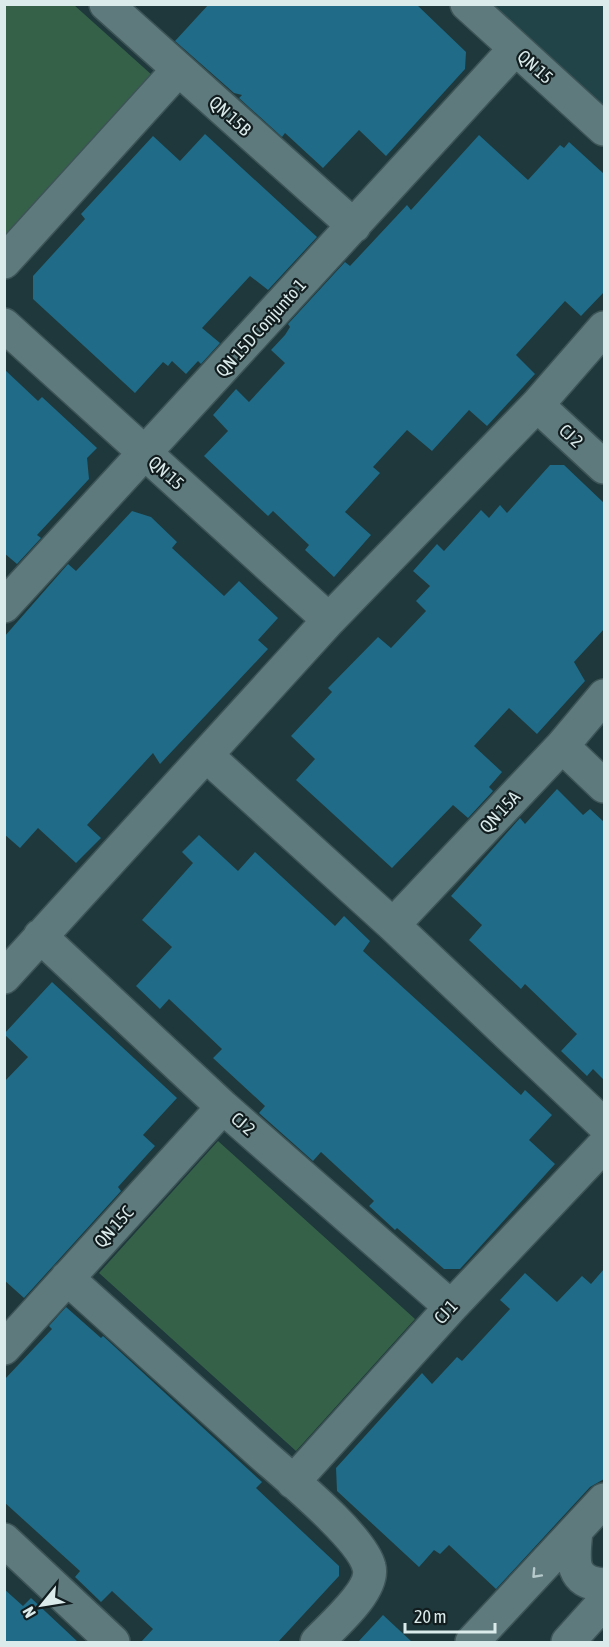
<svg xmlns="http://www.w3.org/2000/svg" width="609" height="1647" viewBox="0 0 609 1647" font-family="'Asap Condensed',sans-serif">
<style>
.built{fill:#204448}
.green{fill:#366149}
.building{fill:#206b87}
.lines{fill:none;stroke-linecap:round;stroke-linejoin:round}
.street-casing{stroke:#3d5457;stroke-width:36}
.secondary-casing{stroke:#3d5457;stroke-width:36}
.street{stroke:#5e7a7d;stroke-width:33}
.secondary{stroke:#5e7a7d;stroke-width:33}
.oneway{stroke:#b6c9cb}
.labels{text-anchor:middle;stroke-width:4.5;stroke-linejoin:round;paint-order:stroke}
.street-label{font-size:18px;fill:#dbebec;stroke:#121d1f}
</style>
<rect width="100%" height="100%" fill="#1e383b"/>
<path class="built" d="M448,5H604V148Z"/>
<path class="green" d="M5,5H74L153,76L5,242Z
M218,1141L415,1319L296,1451L99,1273Z"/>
<path class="building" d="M209,4H416L466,52L465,69L386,156L359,130L323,168L285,133L282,137L239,98L242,95L234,93L175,41Z
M205,134L317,237L268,290L250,276L202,328L220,343L201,364L198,361L186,374L172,361L168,366L163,362L135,393L33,299V276L85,219L81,214L153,136L180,161Z
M479,135L528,180L560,145L564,148L569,142L604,174V292L581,316L565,301L516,355L535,374L487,426L469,410L432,451L407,430L373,467L380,473L345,512L371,535L334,577L305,550L309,545L273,511L268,516L204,456L228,431L213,415L236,389L249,402L285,363L271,350L285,335L290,327L288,324L345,262L350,266L407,205L411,210Z
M4,369L38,401L42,397L97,448L87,458L89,479L37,535L41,538L17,564L4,553Z
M550,465H564L604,503V629L574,662L585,681L537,734L509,708L474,746L502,772L489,787L493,791L468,818L453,805L392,868L296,780L315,759L291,736L332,692L328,688L378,637L391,648L426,611L416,601L430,586L413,571L437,544L444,551L481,510L489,518L500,505L507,513Z
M132,511L151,517L177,542L172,548L224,596L239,581L278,618L258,640L268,649L160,764L153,753L87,825L101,838L76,863L38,828L20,848L4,834V637L68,564L76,571Z
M557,789L583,815L590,809L604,822V1080L593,1069L587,1076L561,1051L577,1034L525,984L521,989L469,940L482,925L451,896L520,818L525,824Z
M199,835L238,871L255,852L335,926L344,916L370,941L363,951L521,1095L525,1090L552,1115L529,1140L555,1164L460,1269H444L397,1228L395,1230L369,1206L374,1201L321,1152L313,1161L259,1113L265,1106L213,1058L222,1049L169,999L160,1009L136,986L172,947L142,920L193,863L182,852Z
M52,982L177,1098L143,1135L155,1146L118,1187L121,1191L24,1298L4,1280V1082L28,1057L4,1034Z
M604,1269V1479L590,1487L496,1589L449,1545L440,1554L434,1550L419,1567L337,1491L336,1468L422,1373L432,1384L457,1357L462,1361L510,1309L500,1300L525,1273L557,1302L582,1276L591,1284Z
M66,1307L101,1338L103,1336L262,1482L256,1488L339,1566V1576L278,1642H141L153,1629L112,1591L101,1602L75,1577L80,1571L4,1502V1380L52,1329L49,1326Z
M4,1589L23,1606L31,1598L78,1642H4Z
M383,1615L412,1642H358Z"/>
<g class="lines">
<g class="street-casing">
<path id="street" d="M106,4L354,226
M467,4L604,129
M4,262L178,70
M4,325L329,620
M537,405L604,467
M4,606L515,49
M562,746L604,786
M207,756L393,925L604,1125
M393,925L562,746L604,696
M40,936L223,1107L451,1307
M4,977L329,620L537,405L604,328
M67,1278C129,1334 191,1390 253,1446C279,1470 362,1536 369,1567C375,1590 332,1626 317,1642
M4,1348L223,1107
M293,1482L451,1307L604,1145
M4,1540L113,1642"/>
</g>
<g class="secondary-casing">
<path id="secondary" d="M576,1531C573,1559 569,1583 604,1585
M472,1642L604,1500
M568,1642L604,1602"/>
</g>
<use href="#street" class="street"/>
<use href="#secondary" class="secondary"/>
</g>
<defs><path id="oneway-chevron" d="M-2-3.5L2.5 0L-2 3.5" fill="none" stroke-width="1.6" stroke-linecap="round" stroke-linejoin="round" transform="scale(1.5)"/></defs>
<use class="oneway" href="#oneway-chevron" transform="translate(536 1574) rotate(133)"/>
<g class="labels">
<g class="street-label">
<text transform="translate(535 67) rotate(42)" y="6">QN 15</text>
<text transform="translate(230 116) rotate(42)" y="6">QN 15B</text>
<text transform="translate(261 328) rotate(-48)" y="6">QN 15D Conjunto 1</text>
<text transform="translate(571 436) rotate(43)" y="6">CJ 2</text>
<text transform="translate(166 473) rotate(42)" y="6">QN 15</text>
<text transform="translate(500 812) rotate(-47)" y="6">QN 15A</text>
<text transform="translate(243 1124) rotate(41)" y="6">CJ 2</text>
<text transform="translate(114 1227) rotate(-48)" y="6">QN 15C</text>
<text transform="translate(446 1312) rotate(-47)" y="6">CJ 1</text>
</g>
</g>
<rect width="609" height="1647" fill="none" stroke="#dbebec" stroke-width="12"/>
<g transform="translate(42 1605) rotate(240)" stroke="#121d1f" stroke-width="4.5" paint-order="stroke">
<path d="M0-4.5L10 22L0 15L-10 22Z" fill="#dbebec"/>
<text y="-9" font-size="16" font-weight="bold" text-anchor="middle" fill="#dbebec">N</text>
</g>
<path d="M405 1623v9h90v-9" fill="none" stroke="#dbebec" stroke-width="3"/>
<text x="414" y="1623" font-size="18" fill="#dbebec" stroke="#121d1f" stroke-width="4.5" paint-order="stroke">20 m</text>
</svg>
